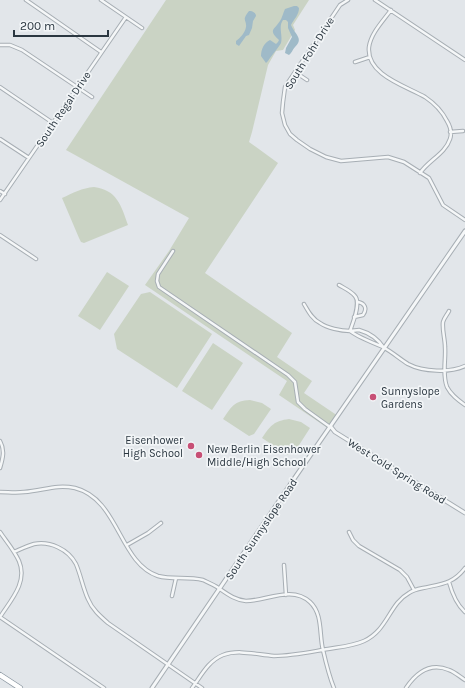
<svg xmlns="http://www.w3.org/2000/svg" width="465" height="688" viewBox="0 0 465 688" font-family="Karla,sans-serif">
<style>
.green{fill:#cad3c4}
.water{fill:#9fbac8}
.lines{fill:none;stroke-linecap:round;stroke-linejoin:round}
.minor-casing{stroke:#a7aeb4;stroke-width:4.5}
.tertiary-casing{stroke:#a7aeb4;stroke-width:5}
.motorway-casing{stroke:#8a96a0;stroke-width:6}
.minor{stroke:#f5f7f8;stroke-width:2.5}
.tertiary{stroke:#f5f7f8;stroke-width:3}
.motorway{stroke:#fff;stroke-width:4.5}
.poi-dot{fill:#c74f75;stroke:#f2f5f7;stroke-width:1.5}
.labels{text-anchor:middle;stroke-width:3.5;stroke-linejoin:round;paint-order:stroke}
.street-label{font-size:11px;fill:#2b3741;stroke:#f2f5f7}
.poi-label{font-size:11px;fill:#2b3741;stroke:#f2f5f7;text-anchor:start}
</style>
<rect width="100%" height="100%" fill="#e2e6ea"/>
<path class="green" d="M166,0H309L293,25L295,30L283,50L276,51L268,65L252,132L249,142L278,163L205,273L292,333L277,357L312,381L304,393L338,416L329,429L279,395L287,381L145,285L169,251L189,218L66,150Z
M94,187C117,190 121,205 128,225L84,243L81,242L79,238L62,198C73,193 82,188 94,187Z
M107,272L129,286L100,330L78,316Z
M150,292L212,334L177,388L117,349L114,334L141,294Z
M213,343L243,363L212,410L182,391Z
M250,400L262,403L271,409L254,434L249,436L223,419C232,406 234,401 250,400Z
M289,419L301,422L310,428L294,453L288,455L262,438C271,425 274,421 289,419Z"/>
<path class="water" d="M294,6H297L299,8C299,15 294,19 291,25C295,35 304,38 295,47C292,50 292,53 289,55L285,53L286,48L292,37L288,28V22L286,20H283C278,27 283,35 281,43C279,47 271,56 268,61L266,63L261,56C261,49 264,43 270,40L276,44L278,42L279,40C268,30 274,30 280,21C282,18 283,13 285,9Z
M249,11C253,11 256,13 256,16L253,21L252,28L249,35L246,36L239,46L236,44V41C240,38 245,33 246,27C247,20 241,21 249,11Z"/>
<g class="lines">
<g class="minor-casing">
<path id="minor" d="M26,0L101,52
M101,0L142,28
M348,0L340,5L285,87L283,102L282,113L285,125L290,134L297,140L310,149L326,157L341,161L388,157L404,162L429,178L443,205L465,220
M375,0L465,60
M391,10C383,21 371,33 369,47C366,75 406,86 425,97C434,103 442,111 447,121C450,126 452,133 450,139C445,154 429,160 420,173
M0,45H10L22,50L92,97
M355,62L370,57
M295,72L307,80
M0,87L53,123
M450,132L463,131
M0,139L29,158
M0,191L5,194
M0,200L126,17
M0,235L36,259
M173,251L158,274L157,281L159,287L288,375L295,382L298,402L305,409L330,427
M339,285C344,288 351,291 355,296C361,303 353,322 350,331
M304,304C308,311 312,319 320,323C327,328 341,331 350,331C353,331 356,330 359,330C370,333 378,339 384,348
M449,311C447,315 444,318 443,322C442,330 445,339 445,347C446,360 442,375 447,387C451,395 458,400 465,405
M354,317L363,315C368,308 364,303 358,302
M350,331C358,337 373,343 383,347C392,352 400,359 408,364C423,372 450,373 465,366
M0,441C5,450 3,458 0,468
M0,492C8,492 16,493 24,492C43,491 55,484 75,488C119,499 119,563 158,576C172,580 188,576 203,580C207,582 212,584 217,587C226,593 234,600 246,601C266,601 292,585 310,602C323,614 319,634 323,650C326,663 329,676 334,688
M0,532C6,541 14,550 19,561C28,582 11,600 0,617
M349,532L353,540L359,546L400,570L407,577L414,590
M127,545L148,533L161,523
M14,552C21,549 27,546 34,544C50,541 68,549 76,564C81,576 83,588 88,599C92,609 100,616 108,623L202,688
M284,565L286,595
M449,582C452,593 456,604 465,612
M172,596L176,578
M0,617L104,688
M192,688C201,676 208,661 223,655C239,649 258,655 274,656C292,656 310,652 328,649C340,647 353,646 364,641C388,630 389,604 409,593C413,590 418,589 423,588C441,584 453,584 465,568
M406,688C416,673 430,662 449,670C455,672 460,677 465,680"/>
</g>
<g class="tertiary-casing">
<path id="tertiary" d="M331,427L335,432L465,513
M152,688L296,476L465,231"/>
</g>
<g class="motorway-casing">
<path id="motorway" d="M0,675L20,688"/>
</g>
<use href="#minor" class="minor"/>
<use href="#tertiary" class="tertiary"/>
<use href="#motorway" class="motorway"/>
</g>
<g class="poi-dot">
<circle cx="373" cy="397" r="4"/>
<circle cx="191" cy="446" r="4"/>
<circle cx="199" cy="455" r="4"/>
</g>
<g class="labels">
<g class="street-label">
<text transform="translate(309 53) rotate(-58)" y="4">South Fohr Drive</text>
<text transform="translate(63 109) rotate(-56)" y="4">South Regal Drive</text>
<text transform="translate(397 471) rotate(32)" y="4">West Cold Spring Road</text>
<text transform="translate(261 529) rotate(-56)" y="4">South Sunnyslope Road</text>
</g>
<g class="poi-label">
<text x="381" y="395">Sunnyslope<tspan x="381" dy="13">Gardens</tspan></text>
<text x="183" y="444" text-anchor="end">Eisenhower<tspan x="183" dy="13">High School</tspan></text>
<text x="207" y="453">New Berlin Eisenhower<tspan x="207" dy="13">Middle/High School</tspan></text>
</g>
</g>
<path d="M14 30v6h94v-6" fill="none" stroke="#2b3741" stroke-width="2"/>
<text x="20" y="30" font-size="12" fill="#2b3741" stroke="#f2f5f7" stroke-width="3" paint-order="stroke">200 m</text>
</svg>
